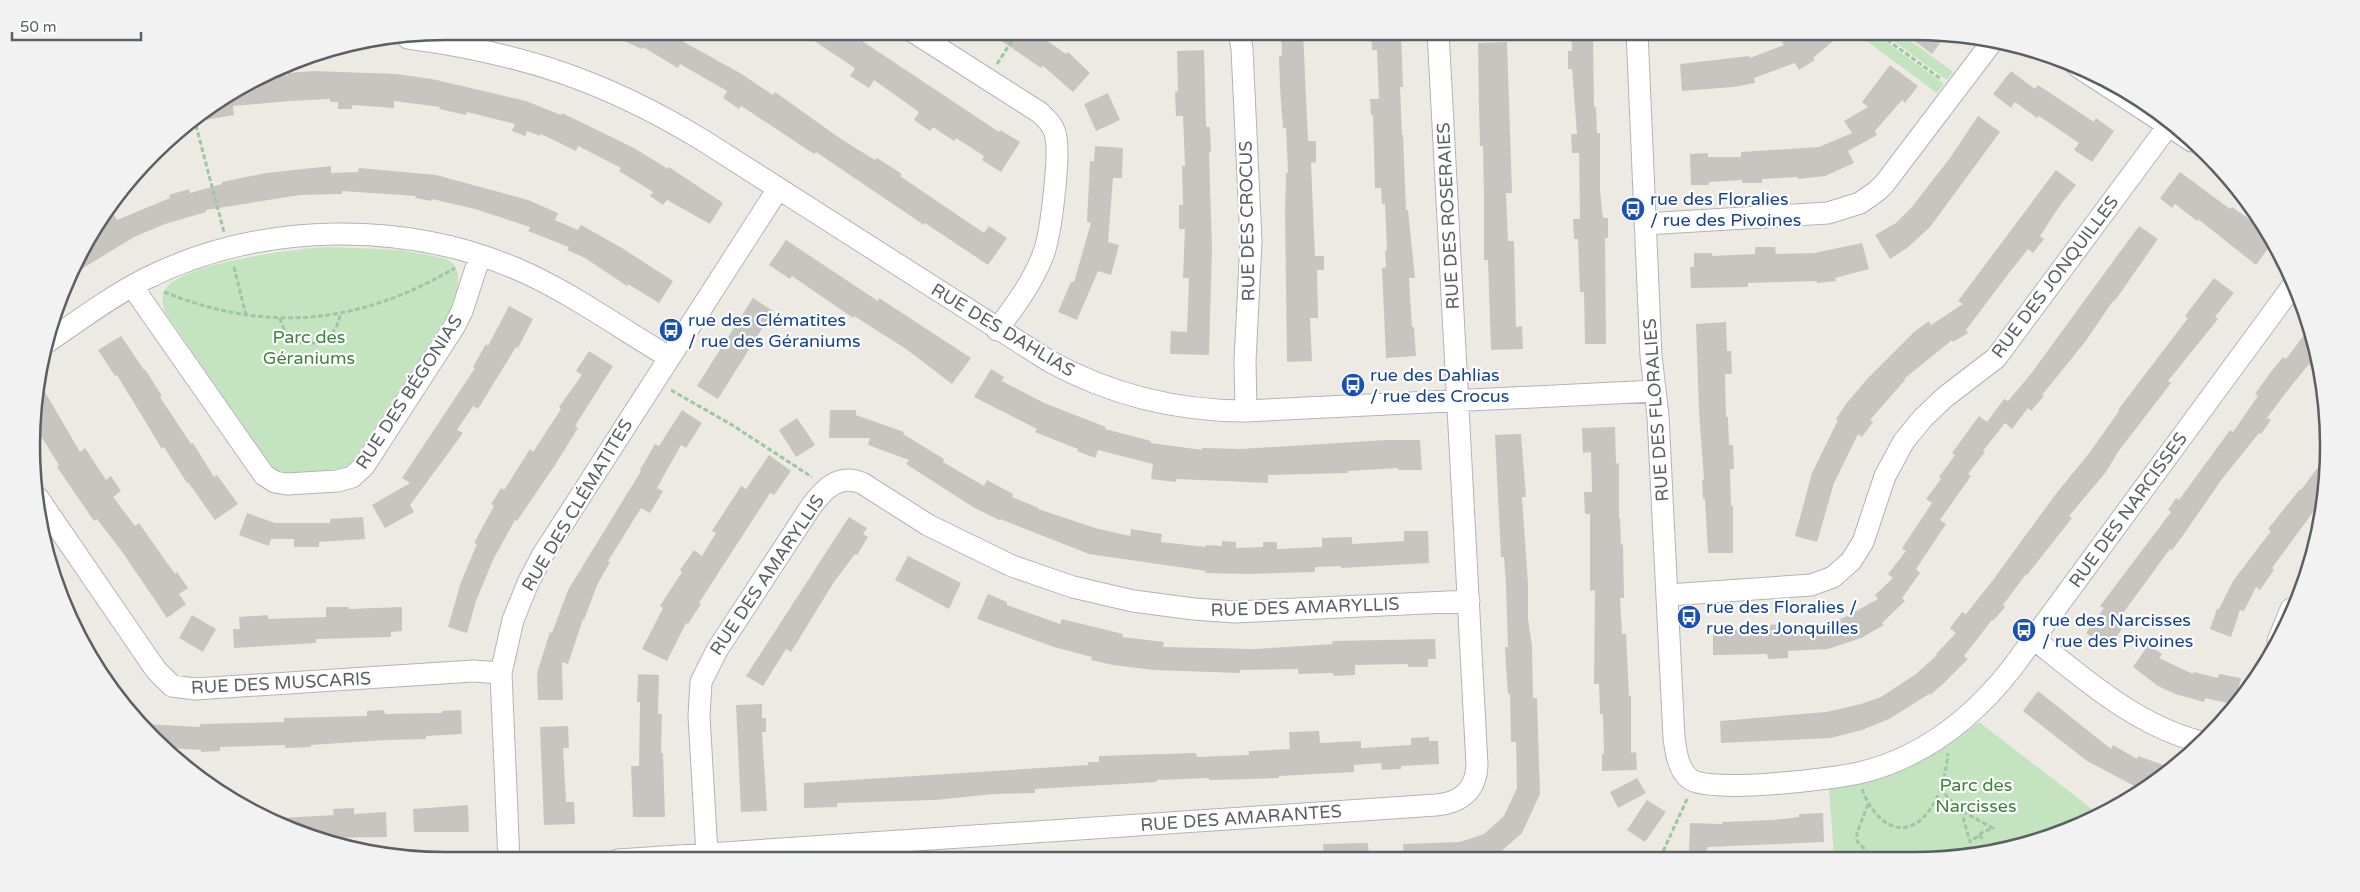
<svg xmlns="http://www.w3.org/2000/svg" width="2360" height="892" viewBox="0 0 2360 892" font-family="'Varela Round',sans-serif">
<style>
.green{fill:#c4e4c0}
.building{fill:#c8c5c0}
.lines{fill:none;stroke-linecap:round;stroke-linejoin:round}
.minor-casing{stroke:#b0b4b8;stroke-width:23}
.path{stroke:#9bc7a2;stroke-width:3;stroke-dasharray:5 2.5;stroke-linecap:butt}
.minor{stroke:#fff;stroke-width:21}
.labels{text-anchor:middle;stroke-width:4.5;stroke-linejoin:round;paint-order:stroke}
.transit-label{font-size:18px;fill:#164399;stroke:#fff;text-anchor:start}
.street-label{font-size:18px;fill:#5b6063;stroke:#fff}
.park-label{font-size:18px;fill:#3e8539;stroke:#fff}
.rim{fill:none;stroke:#5b6063;stroke-width:2.5}
</style>
<rect width="100%" height="100%" fill="#edeae3"/>
<path class="green" d="M1853,31H1871L1944,84L1937,93Z
M1880,31H1897L1953,72L1947,80Z
M329,247L401,250L443,258C467,266 457,292 451,310L351,464L339,469L287,473L278,471L270,464L167,315C162,306 160,296 167,287C186,263 297,248 329,247Z
M1979,722L2101,816L1968,857H1834L1829,789C1887,782 1934,757 1979,722Z"/>
<path class="building" d="M602,31H664L740,73L773,95L775,92L841,139L875,160L877,158L902,174L900,176L984,233L989,226L1007,238L988,265L925,223L924,225L816,152L814,154L749,111L741,106L739,109L723,98L727,91L680,64L678,68L643,47L642,49Z
M799,31H847L999,132L1000,130L1020,142L1001,172L982,160L984,156L956,138L954,141L933,127L930,131L914,120L919,112L874,80L869,88L850,76L855,68Z
M987,31H1033L1066,54L1068,52L1090,73L1073,92L1043,66L1041,68Z
M1281,31H1303L1308,141H1316V162L1311,163L1315,256H1324V270H1317L1318,318H1310L1312,361L1287,362L1285,214L1286,173H1288L1286,128H1283L1280,88L1279,56H1282Z
M1375,31H1401L1403,87H1400L1402,135H1403L1406,210H1408L1415,278H1409L1412,327H1414L1416,356L1386,358L1382,268L1386,267L1385,250H1387L1385,204H1382L1381,188H1375L1373,115H1371L1370,99H1379L1377,50H1372L1371,34H1375Z
M1571,31H1593L1594,107H1596L1597,133H1600V191L1603,218H1608V238H1605L1606,344H1585L1584,292H1580L1578,239H1574L1573,219H1580L1579,153H1572L1571,134H1577L1572,69H1568V51H1572Z
M1800,31H1845L1813,58L1815,60L1799,70L1795,63L1754,78L1755,83L1733,87L1682,91L1680,64L1749,56L1750,58L1784,45L1782,42Z
M1901,31H1914L1946,35L1932,54Z
M1507,42L1512,193H1506L1508,241H1514L1516,327L1522,326L1523,349L1491,350L1488,260H1484V194L1483,146H1480L1479,109L1478,43Z
M1204,50L1206,127H1210L1211,152H1209L1212,249L1209,355L1170,354L1171,331L1187,332L1189,278H1183L1185,229H1179V205H1183L1182,166H1185L1183,116H1176L1175,92L1178,91L1177,51Z
M1890,65L1918,86L1905,103L1902,100L1875,131L1877,135L1848,151L1854,163L1825,176L1798,179V177L1762,179V183H1742V180L1709,182V185H1691L1690,154L1708,153V157H1741V152L1819,147L1852,133L1844,121L1868,107L1862,102Z
M314,71L396,74L432,79L526,101L561,115L562,113L634,148L668,169L669,167L723,203L710,224L667,200L663,205L650,196L653,192L619,171L621,168L578,146L576,151L541,134L540,136L527,131L525,136L512,131L515,124L467,112L466,115L439,109L440,107L394,101V108L352,105V109H338V102H330V99L290,101L233,106L234,115L188,123L238,87L258,78L288,75V73Z
M2011,71L2035,89L2038,85L2094,122L2096,118L2114,131L2092,162L2074,150L2079,143L2039,116L2037,118L2015,102L2011,108L1993,94Z
M1108,93L1120,120L1096,131L1084,104Z
M1978,116L2000,132L1930,227L1907,248L1890,259L1875,235L1896,223L1911,208L1950,158Z
M1095,146L1123,148L1122,178H1113L1108,242L1119,245L1111,275L1098,271L1077,320L1058,312L1071,282H1074L1091,223L1087,222L1090,161H1094Z
M331,166V173L358,172L359,168L436,175L528,200L558,213L555,220L578,230L581,225L622,248L673,281L659,303L628,284L627,286L585,258L567,250L569,247L528,231L530,227L475,209L432,199V201L415,198L416,196L342,191V194L300,195L206,210V212L165,224L134,237L70,276L87,239L100,223L114,215L117,220L170,198L169,195L189,189L190,193L222,184V182L266,173Z
M2056,170L2076,185L2061,204L2040,236L2044,239L2033,253L2028,249L2009,273L1966,330L1968,333L1953,342L1952,340L1904,379L1905,380L1870,420L1873,422L1862,437L1858,434L1834,483L1817,542L1795,536L1812,473L1838,420L1836,419L1846,404L1867,379L1914,332L1929,321L1931,325L1963,304L1958,301Z
M2180,172L2230,209L2232,207L2271,235L2274,240L2256,265L2198,219L2197,221L2175,204L2172,208L2160,198Z
M2139,226L2158,239L2114,302L2113,301L2085,342L2042,395L2044,396L2031,411L2028,408L2012,429L2005,423L1983,451L1985,452L1968,474L1971,476L1940,520L1946,524L1916,569L1920,573L1902,598L1905,601L1882,623L1884,625L1861,638L1828,649L1788,651V658L1768,659L1767,654L1713,655V630L1766,628V625L1787,624V627L1822,625L1845,617L1878,599L1875,595L1893,578L1888,574L1906,551L1902,548L1932,503L1926,499L1941,479L1939,477L1955,455L1952,453L1979,416L1987,422L2004,399L2008,401L2030,375Z
M786,240L878,301L879,298L971,358L952,384L906,349L854,316L853,318L792,276L790,279L769,265Z
M1862,243L1869,269L1835,278L1836,281L1817,283V281L1748,283V287L1691,288L1690,267H1694V253H1712V256L1755,254V247H1775L1776,254L1814,253Z
M2214,278L2234,293L2215,317L2218,319L2168,381L2171,383L2118,452L2106,472L2069,516L2072,518L2027,575L2026,574L2003,605L2005,607L1993,621L1992,620L1964,656L1968,659L1943,684L1930,695L1929,694L1889,719L1862,730L1830,738L1721,743L1720,721L1826,712L1861,704L1881,697L1916,674L1937,655L1936,654L1956,633L1950,628L1962,612L1966,614L1993,580L2055,495L2090,452L2119,411L2118,410L2188,318L2185,316Z
M753,298L773,311L718,399L697,386Z
M509,306L533,319L518,348L516,347L478,409L473,406L457,430L463,433L410,505L414,512L385,528L372,505L410,483L402,478L475,368L473,367L486,344L488,346Z
M1726,322L1727,351H1731L1732,374H1725L1726,417H1728L1729,445H1733L1734,469H1730L1731,506H1733V553H1708L1705,499H1703L1702,480H1704L1699,410L1696,324Z
M2310,327L2321,372L2309,364L2284,395L2267,418L2271,420L2261,434L2259,433L2222,479L2184,534L2172,550L2170,549L2115,624L2122,629L2108,649L2086,633L2104,608L2100,606L2171,512L2168,510L2176,498L2179,500L2230,430L2233,432L2258,396L2255,394L2270,373L2283,357L2286,359Z
M121,336L144,370L145,369L162,396L160,397L191,444L193,443L214,477L217,475L238,504L215,520L188,482L187,483L164,447L162,449L117,375L115,376L98,350Z
M589,351L613,366L575,426L578,428L555,465L517,521L515,520L493,560L476,601L467,633L448,627L461,582L477,544L474,543L494,506L491,504L501,488L504,490L530,449L533,452L561,409L559,407L582,375L576,371Z
M991,369L1004,377L1002,381L1044,403L1106,427L1105,429L1151,441V443L1202,450V448L1240,449L1387,440H1420L1422,470H1398V468L1348,471V473L1268,475V483L1177,479L1176,482L1151,479L1153,464L1098,450L1095,458L1077,451L1078,449L1035,432L1037,429L974,397Z
M38,380L80,452L85,448L106,480L111,476L121,491L113,497L135,526L139,523L175,574L177,572L188,588L179,594L186,604L167,618L123,553L97,519L94,521L57,467L59,465L36,428L35,392Z
M682,410L702,423L686,448L681,445L657,488L663,491L650,513L641,508L608,561L610,562L597,585L584,620L583,619L568,664L562,662L563,700H538L537,673L550,632L552,633L568,590L641,471L640,470L655,444L659,446Z
M830,410H856V415L904,432L903,434L944,459L943,462L984,486L987,480L1013,494L1012,497L1039,508L1038,509L1095,528L1130,536L1131,529L1162,534L1161,542L1206,547V545L1222,546V541L1236,542V548L1263,547V542H1277V549L1322,547V538L1352,537V544L1404,541V531H1428L1429,563L1341,568V566L1315,567V572L1246,574L1205,573L1206,571L1089,554L1000,519L999,520L973,507L906,464L909,460L868,445L870,438H829Z
M797,418L815,445L796,457L779,430Z
M1615,427L1616,464L1619,463V518H1620L1621,545L1623,544L1624,598H1620L1622,634H1626L1629,696H1631V753L1636,752L1637,770L1602,771V754H1604L1603,714H1600L1599,684H1594L1595,590L1590,591V514H1585L1584,492H1592L1591,452L1583,453L1582,428Z
M1521,434L1526,497H1522L1528,584V619L1532,646L1533,698H1537L1540,794L1522,833L1497,855L1487,858H1404L1403,844L1460,842L1484,834L1504,816L1517,788L1516,742H1511L1510,694H1508L1506,666L1505,647H1508L1506,585L1504,557H1501L1495,435Z
M769,455L791,471L774,495L770,493L699,603L701,604L688,624L686,623L667,661L642,649L663,608L660,606L682,572L680,570L694,550L702,556L716,533L712,531L741,486L746,489Z
M2327,455L2328,473L2324,497L2272,568L2274,570L2260,590L2256,587L2244,611L2240,610L2231,637L2210,629L2217,609H2219L2233,581L2271,531L2268,529L2300,489L2301,490Z
M247,513L275,523H330V519L363,517L365,539L319,542V547H294V539H271L269,546L239,535Z
M849,517L867,528L863,534L868,537L857,555L855,554L834,582L791,652L786,649L763,686L746,676Z
M908,556L961,583L949,609L895,580Z
M988,594L1007,602V605L1060,624L1062,619L1123,634L1122,637L1164,642L1163,647L1255,649L1333,644L1332,641L1435,639L1436,659H1428V667H1408V664L1355,665V675L1334,676L1333,673L1298,674V669L1240,670V673L1154,670L1113,665L1091,660L1092,657L1054,647L977,619Z
M326,607H349V609L402,607V631L391,632V637L316,639V643L234,648L233,629H240L239,617L268,615V619L326,617Z
M192,615L216,629L203,652L179,638Z
M2148,645L2162,654L2159,658L2193,674L2194,672L2218,678L2219,674L2241,678L2236,699L2232,704L2205,698L2204,702L2175,694L2158,686L2133,667Z
M638,674L659,675L658,714H662L661,753H663L665,817H633L631,766H639L640,702H637Z
M2038,691L2111,749L2113,745L2137,759L2138,756L2172,768L2140,789L2087,761L2023,711Z
M762,704V718H766V732H762L767,811L741,812L736,705Z
M384,710L385,714L442,713V711L461,710L462,734L426,736V739L386,740L311,745V747L285,748V745L220,747V751L201,752V750L168,748L146,724L200,727V724L284,722V718L367,716V711Z
M568,726L569,748H563L566,802H574L575,824L544,825L540,727Z
M1319,731L1320,743L1361,741V748L1411,745V738L1429,737V741H1438L1439,764L1401,766V769L1382,770L1381,763L1354,765V772L1279,776V778L1251,779L1209,780V778L1157,780V782L1035,789V793L994,794L935,800L837,803V807L804,808V783L1088,765V762H1099V756L1196,753L1197,757L1249,755V751L1290,749L1289,732Z
M1637,778L1646,793L1618,808L1610,792Z
M1647,800L1666,812L1645,842L1627,830Z
M468,805L469,832H414L413,809Z
M354,808V814L386,812L387,837L316,838L265,819L334,815L333,809Z
M1823,813L1824,842L1707,847V852L1689,851L1690,823L1722,824V822L1773,820L1799,817V814Z
M1368,843L1369,859H1324L1323,844Z"/>
<g class="lines">
<g class="minor-casing">
<path id="minor" d="M912,31L1039,112C1046,118 1053,125 1055,133C1061,152 1051,235 1043,255C1033,282 1014,307 997,330
M1239,31L1242,49L1251,242L1245,361L1246,411
M1637,31L1651,356L1658,416L1674,738C1676,752 1678,770 1690,779C1711,794 1831,779 1859,773C1876,769 1893,763 1909,755C1950,735 1983,705 2012,668L2294,284
M408,38C521,53 606,81 704,141L1049,361C1111,395 1175,411 1246,411L1655,391
M2077,66L2192,141
M1645,224L1828,213L1860,203L1877,191L1885,183L1992,42
M132,286L264,475L275,482L287,484L337,481L352,477L364,466L454,327L462,311L480,256
M46,343C78,321 110,297 145,279C261,221 408,219 526,273C576,296 621,329 669,357
M38,498L156,670L172,686L195,689L473,671L501,673
M1668,595L1811,585L1833,577L1851,561L1863,542L1885,476L1904,441L1923,418L1945,397L1996,358L2168,126
M2034,639C2084,679 2137,726 2201,742
M2278,641L2291,609
M707,854L699,716L701,682L717,650L810,508C823,490 838,473 862,483L928,525L1012,566L1073,587L1133,601L1194,609L1235,612L1469,601
M618,860L1436,805C1460,803 1476,791 1477,765L1438,31
M509,861L501,673L513,620L528,583L542,556L778,189"/>
</g>
<path class="path" d="M1875,31L1941,79
M997,64L1018,31
M194,118L224,232
M234,267L246,315
M164,292C269,334 359,324 455,268
M280,318C288,355 336,350 340,314
M671,390L732,425L812,477
M1940,788L1962,814L1970,842L1983,832L1993,828L1958,809
M1862,789C1873,820 1902,845 1928,812C1941,796 1946,773 1948,753
M1868,804L1857,833V841L1872,857
M1979,835L1983,839
M1660,858L1688,797"/>
<use href="#minor" class="minor"/>
</g>
<defs>
<g id="bus-disc" transform="scale(1.25)"><circle r="9.5" fill="#1a4fb4" stroke="#fff"/><path d="M-5-6H5V4H4V6H2V4H-2V6H-4V4H-5ZM-3.5-4V0h7V-4ZM-3.5 1.2v1.5H-2V1.2ZM2 1.2v1.5H3.5V1.2Z" fill="#fff"/></g>
</defs>
<g fill-rule="evenodd">
<use href="#bus-disc" x="1633" y="209"/>
<use href="#bus-disc" x="671" y="330"/>
<use href="#bus-disc" x="1353" y="385"/>
<use href="#bus-disc" x="1689" y="617"/>
<use href="#bus-disc" x="2024" y="630"/>
</g>
<g class="labels">
<g class="transit-label">
<text x="1650" y="205">rue des Floralies<tspan x="1650" dy="21">/ rue des Pivoines</tspan></text>
<text x="688" y="326">rue des Clématites<tspan x="688" dy="21">/ rue des Géraniums</tspan></text>
<text x="1370" y="381">rue des Dahlias<tspan x="1370" dy="21">/ rue des Crocus</tspan></text>
<text x="1706" y="613">rue des Floralies /<tspan x="1706" dy="21">rue des Jonquilles</tspan></text>
<text x="2042" y="626">rue des Narcisses<tspan x="2042" dy="21">/ rue des Pivoines</tspan></text>
</g>
<g class="street-label">
<text transform="translate(1448 216) rotate(-93)" y="6">RUE DES ROSERAIES</text>
<text transform="translate(1247 221) rotate(-91)" y="6">RUE DES CROCUS</text>
<text transform="translate(2055 277) rotate(-53)" y="6">RUE DES JONQUILLES</text>
<text transform="translate(1003 330) rotate(31)" y="6">RUE DES DAHLIAS</text>
<text transform="translate(409 392) rotate(-57)" y="6">RUE DES BÉGONIAS</text>
<text transform="translate(1656 410) rotate(-94)" y="6">RUE DES FLORALIES</text>
<text transform="translate(577 505) rotate(-59)" y="6">RUE DES CLÉMATITES</text>
<text transform="translate(2128 510) rotate(-54)" y="6">RUE DES NARCISSES</text>
<text transform="translate(767 575) rotate(-56)" y="6">RUE DES AMARYLLIS</text>
<text transform="translate(1305 607) rotate(-2)" y="6">RUE DES AMARYLLIS</text>
<text transform="translate(281 683) rotate(-3)" y="6">RUE DES MUSCARIS</text>
<text transform="translate(1241 818) rotate(-4)" y="6">RUE DES AMARANTES</text>
</g>
<g class="park-label">
<text x="309" y="343">Parc des<tspan x="309" dy="21">Géraniums</tspan></text>
<text x="1976" y="791">Parc des<tspan x="1976" dy="21">Narcisses</tspan></text>
</g>
</g>
<path d="M0 0H2360V892H0ZM446 40H1914A406 406 0 0 1 2320 446V446A406 406 0 0 1 1914 852H446A406 406 0 0 1 40 446V446A406 406 0 0 1 446 40Z" fill="#f2f2f3" fill-rule="evenodd"/>
<path class="rim" d="M446 40H1914A406 406 0 0 1 2320 446V446A406 406 0 0 1 1914 852H446A406 406 0 0 1 40 446V446A406 406 0 0 1 446 40Z"/>
<path d="M12 32v8h129v-8" fill="none" stroke="#5b6063" stroke-width="2.5"/>
<text x="20" y="32" font-size="15" fill="#5b6063" stroke="#ffffff" stroke-width="4" paint-order="stroke">50 m</text>
</svg>
